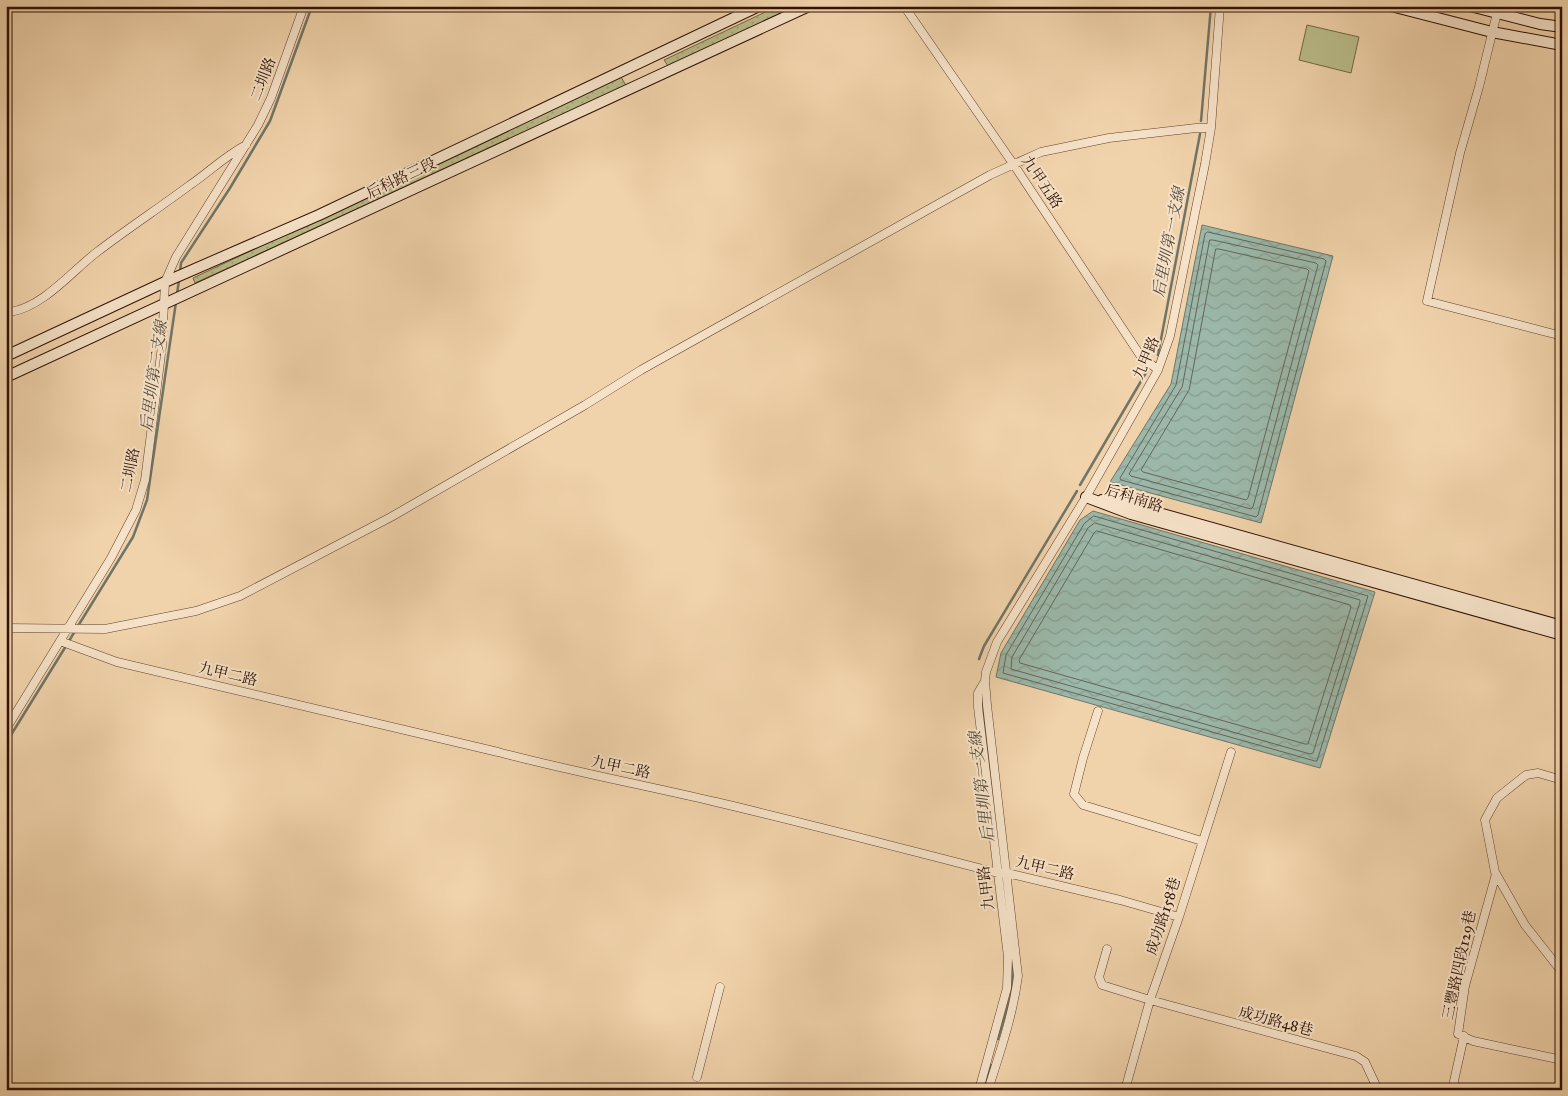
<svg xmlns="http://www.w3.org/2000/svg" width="1568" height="1096" viewBox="0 0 1568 1096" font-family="'IM FELL Great Primer','Noto Serif TC',serif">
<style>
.grass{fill:url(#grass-dots);stroke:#746646}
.garden{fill:#b9bc89;stroke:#746646}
.water{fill:url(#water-waves);stroke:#707568}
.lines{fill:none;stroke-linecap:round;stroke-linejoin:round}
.shore{stroke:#666457;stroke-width:1}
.stream{stroke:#707568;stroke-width:2.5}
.street-casing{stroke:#60422e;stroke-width:9}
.secondary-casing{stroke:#301104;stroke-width:12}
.street{stroke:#f6e2c8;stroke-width:8}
.secondary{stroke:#f6e2c8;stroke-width:10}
.labels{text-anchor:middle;stroke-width:4;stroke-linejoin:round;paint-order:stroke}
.street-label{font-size:15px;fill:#301104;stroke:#f6e2c8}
.water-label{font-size:16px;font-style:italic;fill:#554b3e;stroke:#f6e2c8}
</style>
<defs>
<pattern id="grass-dots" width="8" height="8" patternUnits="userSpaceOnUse" patternTransform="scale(1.25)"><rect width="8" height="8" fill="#b9bc89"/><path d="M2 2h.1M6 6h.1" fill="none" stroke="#9fa175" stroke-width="1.8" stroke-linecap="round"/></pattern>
<pattern id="water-waves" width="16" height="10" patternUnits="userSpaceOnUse" patternTransform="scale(1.25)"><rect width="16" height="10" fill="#9bb8aa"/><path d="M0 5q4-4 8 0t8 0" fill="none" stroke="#869d91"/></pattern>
</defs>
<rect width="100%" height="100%" fill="#f1d3ab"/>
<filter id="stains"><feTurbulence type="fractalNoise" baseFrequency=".004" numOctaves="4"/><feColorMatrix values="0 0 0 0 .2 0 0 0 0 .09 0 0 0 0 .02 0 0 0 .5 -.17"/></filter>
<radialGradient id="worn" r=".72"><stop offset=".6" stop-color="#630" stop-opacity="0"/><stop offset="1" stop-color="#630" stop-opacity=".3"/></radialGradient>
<path class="grass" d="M778,6H797L668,66L664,60Z
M621,77L627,87L195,283L193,278Z"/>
<path class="garden" d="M1307,25L1359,37L1351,73L1299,60Z"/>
<path class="water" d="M1202,225L1333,256L1261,523L1110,482L1171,384Z
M1093,511L1375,592L1320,768L996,677L1001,653L1080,520Z"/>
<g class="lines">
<path class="shore" d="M1208,232L1324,259L1326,261L1258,515L1256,517L1121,480L1120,478L1176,385L1205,234Z
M1210,240H1213L1316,263L1318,265L1253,507L1251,509L1131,476L1129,474L1182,387Z
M1216,249H1219L1307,269L1309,271L1248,498L1246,500L1143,472L1141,470L1189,390Z
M1094,516L1368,596L1317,761H1315L1003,673L1006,655L1084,524Z
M1095,523L1360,600V602L1313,753L1310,754L1011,669L1012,657L1088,528Z
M1097,531L1350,605L1351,607L1308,744H1305L1020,663L1019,660L1094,533Z"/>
<path class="stream" d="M1201,121L1211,6
M180,272L181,263L230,188L270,121L312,6
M177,294L179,280
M1158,355L1200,134
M1080,485L1147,371
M78,626L133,537L147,500L176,302
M69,641L75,631
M979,659L984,646L1077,491
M983,711L1001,861
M6,743L66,646
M998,1039L1012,991L1013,965
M984,1090L991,1065"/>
<g class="street-casing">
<path id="street" d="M904,6L1014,165L1140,355L1158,370
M1497,13L1479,87L1460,153L1427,301L1562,336
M6,310L10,312C43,307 71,272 97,252C127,229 159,208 190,185C209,172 225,156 246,145
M6,628L105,629L196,611L240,596L391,517L585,405L641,370L990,175L1041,152L1109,138L1196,128H1211
M60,641L117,662L498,752C570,771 643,785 716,802C810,824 904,849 998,873H1007L1120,900L1179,917
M1098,711L1083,758L1074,794L1083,805L1202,841
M6,729L111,558L136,510L145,480L154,410L162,346L165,282L176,257L258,125L271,98L304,6
M1562,780L1538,773L1526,775L1497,798L1485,820L1495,872L1525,925L1562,972
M1496,874L1465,986L1458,1034L1473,1041L1562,1060
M1107,949L1099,977L1102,985L1150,1000L1356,1056L1365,1062L1378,1090
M697,1077L720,987
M979,1090L1007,988L1008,957L978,707V693L985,681
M988,1090C1000,1052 1013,1015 1018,976L987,705L985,681L986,672L997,642L1086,497L1158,370L1170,336L1205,164L1211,128L1220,6
M1125,1090L1150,1000L1179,917L1231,752
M1454,1090V1081L1464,1036"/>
</g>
<g class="secondary-casing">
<path id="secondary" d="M1391,6L1492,32L1562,45
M1470,6L1540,24L1562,27
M6,356L165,282L319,215L759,6
M6,377L809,6
M1086,497L1131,514L1562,635
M1102,500L1116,501L1562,626"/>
</g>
<use href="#street" class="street"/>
<use href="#secondary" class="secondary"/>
</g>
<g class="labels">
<g class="street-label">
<text transform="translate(263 79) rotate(-69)" y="5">二圳路</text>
<text transform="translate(401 178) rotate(-25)" y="5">后科路三段</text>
<text transform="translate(1042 182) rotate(56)" y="5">九甲五路</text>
<text transform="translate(1146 358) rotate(-67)" y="5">九甲路</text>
<text transform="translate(130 470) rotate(-79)" y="5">二圳路</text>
<text transform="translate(1134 498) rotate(18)" y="5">后科南路</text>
<text transform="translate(228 674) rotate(13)" y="5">九甲二路</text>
<text transform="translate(621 767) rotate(12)" y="5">九甲二路</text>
<text transform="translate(1045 868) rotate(13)" y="5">九甲二路</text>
<text transform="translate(986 888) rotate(-97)" y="5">九甲路</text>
<text transform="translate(1163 916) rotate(-72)" y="5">成功路158巷</text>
<text transform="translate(1459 965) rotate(-78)" y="5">三豐路四段129巷</text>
<text transform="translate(1276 1021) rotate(15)" y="5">成功路48巷</text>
</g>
<g class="water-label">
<text transform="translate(1168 242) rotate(-79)" y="6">后里圳第一支線</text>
<text transform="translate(153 376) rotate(-82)" y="6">后里圳第二支線</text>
<text transform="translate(981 787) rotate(-97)" y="6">后里圳第一支線</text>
</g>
</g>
<rect width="1568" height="1096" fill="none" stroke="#f1d3ab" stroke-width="25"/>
<rect x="8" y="8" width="1553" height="1081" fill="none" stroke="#301104" stroke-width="2.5"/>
<rect x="12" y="12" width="1543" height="1071" fill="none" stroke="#301104"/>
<rect width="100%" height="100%" filter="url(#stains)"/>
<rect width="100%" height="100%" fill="url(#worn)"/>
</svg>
